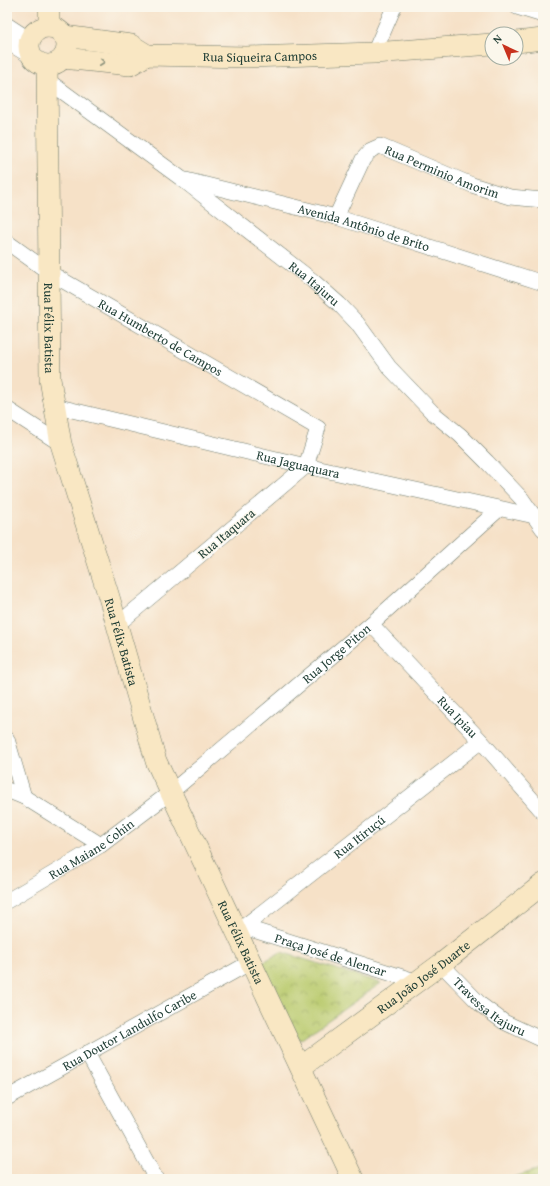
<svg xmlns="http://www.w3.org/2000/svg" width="550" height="1186" viewBox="0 0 550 1186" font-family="'Gentium Book Plus',serif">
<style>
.park{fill:url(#park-crowns);stroke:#6c8450}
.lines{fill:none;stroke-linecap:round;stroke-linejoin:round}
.street-casing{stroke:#6a7667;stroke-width:16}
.secondary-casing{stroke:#6a7667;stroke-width:22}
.street{stroke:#fff;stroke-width:15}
.secondary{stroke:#f9e7c3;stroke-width:21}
.oneway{stroke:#8c927c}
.labels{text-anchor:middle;stroke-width:3;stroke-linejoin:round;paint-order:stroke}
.street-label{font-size:13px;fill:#1f3d34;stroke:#fbf7ec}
</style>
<defs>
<pattern id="park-crowns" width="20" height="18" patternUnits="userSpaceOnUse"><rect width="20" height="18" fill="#b9ca6d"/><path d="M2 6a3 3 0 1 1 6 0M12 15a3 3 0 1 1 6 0" fill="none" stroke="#96a55a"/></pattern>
</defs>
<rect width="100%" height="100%" fill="#fbf7ec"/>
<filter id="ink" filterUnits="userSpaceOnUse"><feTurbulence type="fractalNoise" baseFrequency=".025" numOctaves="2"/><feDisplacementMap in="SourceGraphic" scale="8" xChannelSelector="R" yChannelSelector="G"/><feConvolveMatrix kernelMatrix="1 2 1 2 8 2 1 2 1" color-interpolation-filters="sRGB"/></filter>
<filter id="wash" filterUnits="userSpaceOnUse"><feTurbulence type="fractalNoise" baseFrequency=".012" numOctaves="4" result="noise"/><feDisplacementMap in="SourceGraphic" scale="16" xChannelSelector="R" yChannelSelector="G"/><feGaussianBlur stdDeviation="0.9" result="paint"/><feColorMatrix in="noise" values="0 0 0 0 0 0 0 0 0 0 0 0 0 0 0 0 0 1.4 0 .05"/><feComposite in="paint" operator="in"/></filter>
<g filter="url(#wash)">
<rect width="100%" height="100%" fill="#f6e1c7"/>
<path class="park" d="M281,952L381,983L300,1040L256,966Z
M543,1168V1179H508Z"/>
</g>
<g filter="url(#ink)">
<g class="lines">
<g class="street-casing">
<g id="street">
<path d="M517,7L543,15"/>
<path d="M7,25L30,40"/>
<path d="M7,42L47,66"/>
<path d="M374,53L394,7"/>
<path id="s1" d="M47,80L182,179L313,281L339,304L357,323L389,367L433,413L460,435L487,462L522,499L543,529"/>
<path id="s2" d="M186,180L336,217L543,283"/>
<path id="s3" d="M336,217L363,159L371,150L380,146L472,185L510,197L543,200"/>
<path id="s4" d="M7,242L50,273L318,428L306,466L117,625"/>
<path id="s5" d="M55,406L306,466L539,517"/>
<path d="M7,409L61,444"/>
<path id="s6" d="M371,624L481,741L543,812"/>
<path d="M7,739L24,797"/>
<path d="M7,790L24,797L101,845"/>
<path id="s7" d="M7,901L101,845L171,792L371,624L498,510"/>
<path id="s8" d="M244,927L418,982"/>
<path id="s9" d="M237,932L481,741"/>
<path id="s10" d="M441,964L481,1005L504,1022L543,1040"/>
<path d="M87,1053L156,1179"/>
<path id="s11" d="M7,1098L251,962"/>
</g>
</g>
<g class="secondary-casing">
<g id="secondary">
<path d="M49,7V27"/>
<circle cx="48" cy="46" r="19"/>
<path d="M64,36L131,45L147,55"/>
<path d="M516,42L543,39"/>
<path id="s12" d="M63,58L130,65L147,55L246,57L374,53L492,44"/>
<path id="s13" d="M47,66L50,379L61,444L109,597L156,761L353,1179"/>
<path id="s14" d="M301,1067L441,964L543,884"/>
</g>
</g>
<use href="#street" class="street"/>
<use href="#secondary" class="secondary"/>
</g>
<defs><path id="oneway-chevron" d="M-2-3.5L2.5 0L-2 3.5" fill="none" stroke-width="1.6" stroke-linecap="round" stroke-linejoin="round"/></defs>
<use class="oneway" href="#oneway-chevron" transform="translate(102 62) rotate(6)"/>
</g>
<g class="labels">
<g class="street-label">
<text dy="5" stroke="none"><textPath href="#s12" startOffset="200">Rua Siqueira Campos</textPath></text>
<text dy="5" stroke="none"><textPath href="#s3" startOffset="153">Rua Perminio Amorim</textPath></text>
<text dy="5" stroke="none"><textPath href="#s2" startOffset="184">Avenida Antônio de Brito</textPath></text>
<text dy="5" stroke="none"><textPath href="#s1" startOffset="336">Rua Itajuru</textPath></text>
<text dy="5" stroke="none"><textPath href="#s13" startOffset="262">Rua Félix Batista</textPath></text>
<text dy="5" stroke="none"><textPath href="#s4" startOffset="181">Rua Humberto de Campos</textPath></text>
<text dy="5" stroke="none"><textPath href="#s5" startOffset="250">Rua Jaguaquara</textPath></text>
<text transform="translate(226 533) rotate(-40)" y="5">Rua Itaquara</text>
<text dy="5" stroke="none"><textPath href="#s13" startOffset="586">Rua Félix Batista</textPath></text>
<text dy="5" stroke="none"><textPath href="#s7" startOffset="413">Rua Jorge Piton</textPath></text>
<text dy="5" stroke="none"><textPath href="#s6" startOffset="127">Rua Ipiau</textPath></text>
<text dy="5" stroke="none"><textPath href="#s9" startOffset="155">Rua Itiruçú</textPath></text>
<text dy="5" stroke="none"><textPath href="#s7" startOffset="99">Rua Maiane Cohin</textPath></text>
<text dy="5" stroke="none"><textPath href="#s13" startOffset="910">Rua Félix Batista</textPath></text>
<text dy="5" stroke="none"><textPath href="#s8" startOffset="91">Praça José de Alencar</textPath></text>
<text dy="5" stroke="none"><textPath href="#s14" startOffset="152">Rua João José Duarte</textPath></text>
<text dy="5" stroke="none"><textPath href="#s10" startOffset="65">Travessa Itajuru</textPath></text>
<text dy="5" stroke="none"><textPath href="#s11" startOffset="140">Rua Doutor Landulfo Caribe</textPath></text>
</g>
</g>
<rect width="550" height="1186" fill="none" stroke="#fbf7ec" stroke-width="24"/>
<g transform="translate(504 46) rotate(316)"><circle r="19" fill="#fbf7ec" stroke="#a3ada2"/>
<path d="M0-3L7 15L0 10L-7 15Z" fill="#c8321e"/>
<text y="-6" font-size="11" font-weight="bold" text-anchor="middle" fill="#1f3d34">N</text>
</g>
</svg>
